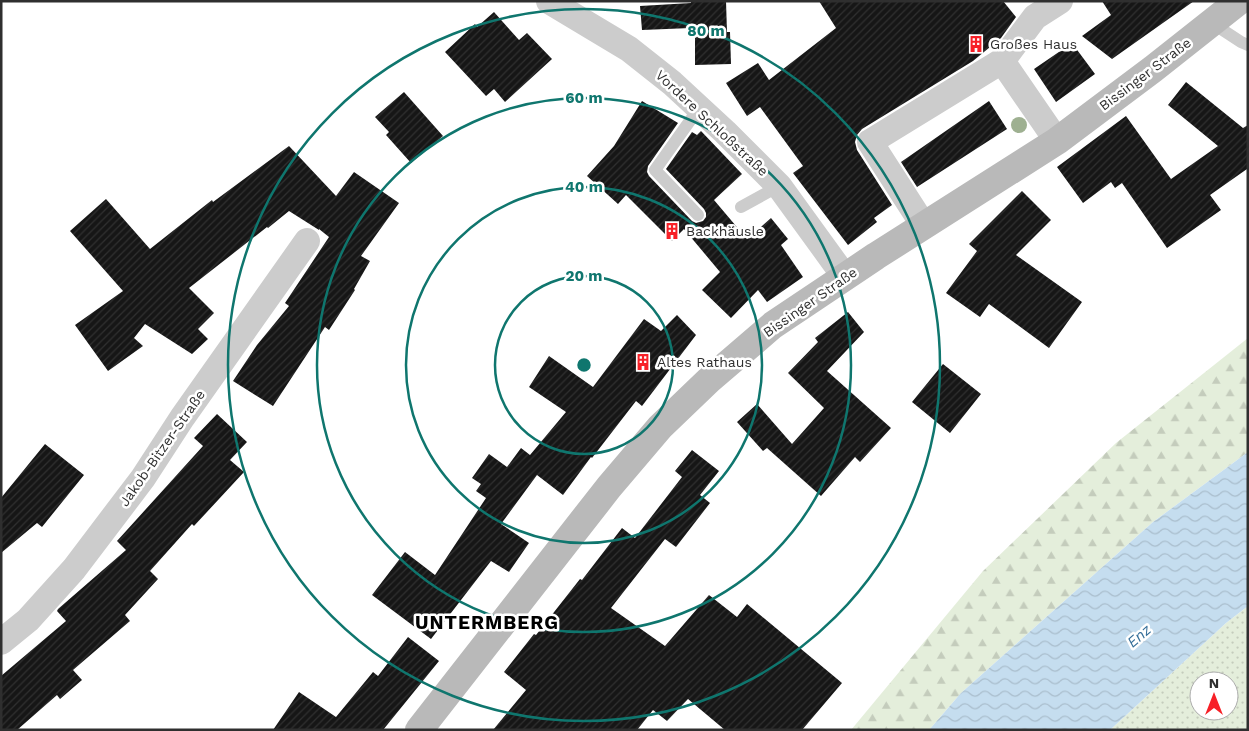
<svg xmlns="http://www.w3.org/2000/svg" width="1249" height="731" viewBox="0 0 1249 731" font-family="'Work Sans',sans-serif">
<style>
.grass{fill:url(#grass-dots);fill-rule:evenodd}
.forest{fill:url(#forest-firs)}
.water{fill:url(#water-waves)}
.building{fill:url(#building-hatch)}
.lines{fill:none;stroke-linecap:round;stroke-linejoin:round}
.service{stroke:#ccc;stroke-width:12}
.minor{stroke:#ccc;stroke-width:26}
.secondary{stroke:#b9b9b9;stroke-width:28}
.tree{fill:#9eb091}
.ring{fill:none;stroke:#0f766e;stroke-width:2.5}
.labels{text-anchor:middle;stroke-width:5;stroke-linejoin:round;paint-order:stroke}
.poi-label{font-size:14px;fill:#2f2f2f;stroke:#fff;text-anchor:start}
.street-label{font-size:14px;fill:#2f2f2f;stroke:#fff}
.water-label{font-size:15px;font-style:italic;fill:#346e99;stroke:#fff}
.district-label{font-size:19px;font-weight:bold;letter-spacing:1px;fill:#000;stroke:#fff}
.centre{fill:#0f766e;stroke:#fff;stroke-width:2.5}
.ring-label{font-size:15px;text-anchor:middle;font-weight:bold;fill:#0f766e;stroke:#fff;stroke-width:5;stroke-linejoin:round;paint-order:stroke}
</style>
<defs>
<pattern id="grass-dots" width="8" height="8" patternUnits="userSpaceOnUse" patternTransform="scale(1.25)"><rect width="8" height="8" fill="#e4eedb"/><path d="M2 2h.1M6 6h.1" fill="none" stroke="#c4ccbc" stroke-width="1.8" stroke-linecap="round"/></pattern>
<pattern id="forest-firs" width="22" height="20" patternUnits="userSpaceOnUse" patternTransform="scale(1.25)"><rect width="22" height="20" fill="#e4eedb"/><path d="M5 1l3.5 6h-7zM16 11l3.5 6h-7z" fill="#c4ccbc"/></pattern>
<pattern id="water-waves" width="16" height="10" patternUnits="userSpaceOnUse" patternTransform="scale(1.25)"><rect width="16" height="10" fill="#c5ddef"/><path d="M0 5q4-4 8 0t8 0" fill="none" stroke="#aabecd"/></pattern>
<pattern id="building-hatch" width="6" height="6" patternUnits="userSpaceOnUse" patternTransform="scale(1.25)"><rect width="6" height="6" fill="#161616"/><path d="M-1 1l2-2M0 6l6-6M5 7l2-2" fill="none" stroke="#303030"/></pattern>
</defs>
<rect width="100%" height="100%" fill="#fff"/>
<path class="grass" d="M1248,606V730H1110L1226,623ZM1199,681H1229V711H1199Z"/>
<path class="forest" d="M1248,338V452L1153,522L961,693L929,730H851L983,571L1116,443Z"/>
<path class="water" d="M1248,452V606L1226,623L1110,730H929L961,693L1153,522Z"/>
<path class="building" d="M726,1L727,32H730L731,64L695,65V33H692L691,28L642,30L640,6L691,3V2Z
M819,1H1003L1016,17L1001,38L973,61L862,129L857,135L855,142L857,150L892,205L874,218L877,222L848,245L793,173L803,166L760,107L747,116L726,83L758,63L769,80L836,28Z
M1102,1H1194L1112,59L1082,36L1111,15Z
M494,12L519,40L527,33L552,59L505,102L494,89L486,96L445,52L475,24L477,27Z
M1072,43L1095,74L1056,102L1034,69Z
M1186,82L1243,128L1248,125V170L1247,169L1210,195L1221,210L1167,248L1122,183L1115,188L1111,182L1083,203L1057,167L1126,116L1171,179L1218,146L1168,105Z
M404,92L443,136L411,163L386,135L389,132L375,117Z
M642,101L678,123L648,166L647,172L649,176L692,221L696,223L703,221L706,217V213L704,209L666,169L692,132L697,135L701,131L742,174L714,200L747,239L771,218L788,239L781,245L803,277L767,302L758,290L731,318L702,290L720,272L684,229L672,241L626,195L618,204L587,176L614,146Z
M989,101L1007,129L917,187L901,162Z
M289,146L336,196L354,172L399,203L361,256L370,261L354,289L355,290L329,330L325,327L273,406L233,381L257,345L289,306L285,303L329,237L319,229V230L289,211L268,228L267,227L189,288L214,313L198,329L208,339L192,354L145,324L134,338L143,346L108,371L75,325L123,291L70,231L106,199L150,249L212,200L213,202Z
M1022,191L1051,220L1016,255L1082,302L1049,348L989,304L980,317L946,293L977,251L969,244Z
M848,312L864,332L827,371L891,428L860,462L855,457L821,496L767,448L763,451L737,422L757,404L792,444L824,408L788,373L818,342L815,338Z
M677,315L696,335L642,406L636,401L592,458L591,457L563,495L537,475L501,524L529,543L509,572L491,561L431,639L372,595L405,552L435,575L486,498L476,491L481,484L472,478L489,454L507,467L521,448L530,455L566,412L529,387L549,356L593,387L644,319L661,331Z
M943,364L981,394L950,433L912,402Z
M217,414L247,442L230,460L244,472L194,526L192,524L150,571L158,579L125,615L130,621L73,670L82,680L60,699L57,695L17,730H1V676L66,621L57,611L58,609L126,550L117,541L203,446L194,438Z
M45,444L84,475L42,527L37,523L1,553V498Z
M692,450L719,471L700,495L710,503L676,547L665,539L611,608L665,646L709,595L737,617L747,604L842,683L802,730H725L688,699L667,721L653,710L637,730H493L526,690L504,672L534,634L536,635L580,579L582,580L622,528L635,538L682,477L675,471Z
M408,637L439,661L383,730H273L299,692L336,717L373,672L378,676Z"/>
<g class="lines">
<path class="service" d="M1212,23L1241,42L1248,45
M741,207L779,186
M698,215L655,170L699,108"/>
<path class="minor" d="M549,1L629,49L672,83L725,132L779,186L845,277
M1057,141L1002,61L1035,17L1060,1
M924,226L870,142L1002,61
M1,642L28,620L74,569L143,478L182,418L307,241"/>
<path class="secondary" d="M419,730L609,487L660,427L709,380L773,325L876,256L1057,141L1153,69L1239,1"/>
</g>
<circle class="tree" cx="1019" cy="125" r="8"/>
<g class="ring">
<circle cx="584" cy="365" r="89"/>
<circle cx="584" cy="365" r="178"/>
<circle cx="584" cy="365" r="267"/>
<circle cx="584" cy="365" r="356"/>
</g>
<defs>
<g id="building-bare" transform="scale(1.35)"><path d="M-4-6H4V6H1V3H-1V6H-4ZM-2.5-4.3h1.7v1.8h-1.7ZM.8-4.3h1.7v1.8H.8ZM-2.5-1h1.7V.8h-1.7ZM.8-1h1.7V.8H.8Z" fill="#f72027" stroke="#fff" stroke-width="2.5" paint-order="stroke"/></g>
</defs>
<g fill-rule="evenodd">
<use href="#building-bare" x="976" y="44"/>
<use href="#building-bare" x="672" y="231"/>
<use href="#building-bare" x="643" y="362"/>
</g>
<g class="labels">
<g class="poi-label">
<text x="990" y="49">Großes Haus</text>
<text x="686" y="236">Backhäusle</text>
<text x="657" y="367">Altes Rathaus</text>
</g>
<g class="street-label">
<text transform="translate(1145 74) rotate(-37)" y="5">Bissinger Straße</text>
<text transform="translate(712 123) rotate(43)" y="5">Vordere Schloßstraße</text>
<text transform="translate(810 302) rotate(-35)" y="5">Bissinger Straße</text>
<text transform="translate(162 448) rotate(-55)" y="5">Jakob-Bitzer-Straße</text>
</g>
<g class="water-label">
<text transform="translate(1139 636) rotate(-41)" y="5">Enz</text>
</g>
<g class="district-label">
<text x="487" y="629">UNTERMBERG</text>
</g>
</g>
<circle cx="584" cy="365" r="8" class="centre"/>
<g class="ring-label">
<text x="706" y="36">80 m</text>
<text x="584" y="103">60 m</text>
<text x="584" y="192">40 m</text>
<text x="584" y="281">20 m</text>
</g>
<rect width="1249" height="731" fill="none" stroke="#2f2f2f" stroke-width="5"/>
<g transform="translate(1214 696)"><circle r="24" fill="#ffffff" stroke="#acacac"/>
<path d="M0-4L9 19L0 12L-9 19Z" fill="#f72027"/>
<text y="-8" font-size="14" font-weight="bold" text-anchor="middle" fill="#2f2f2f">N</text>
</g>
</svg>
